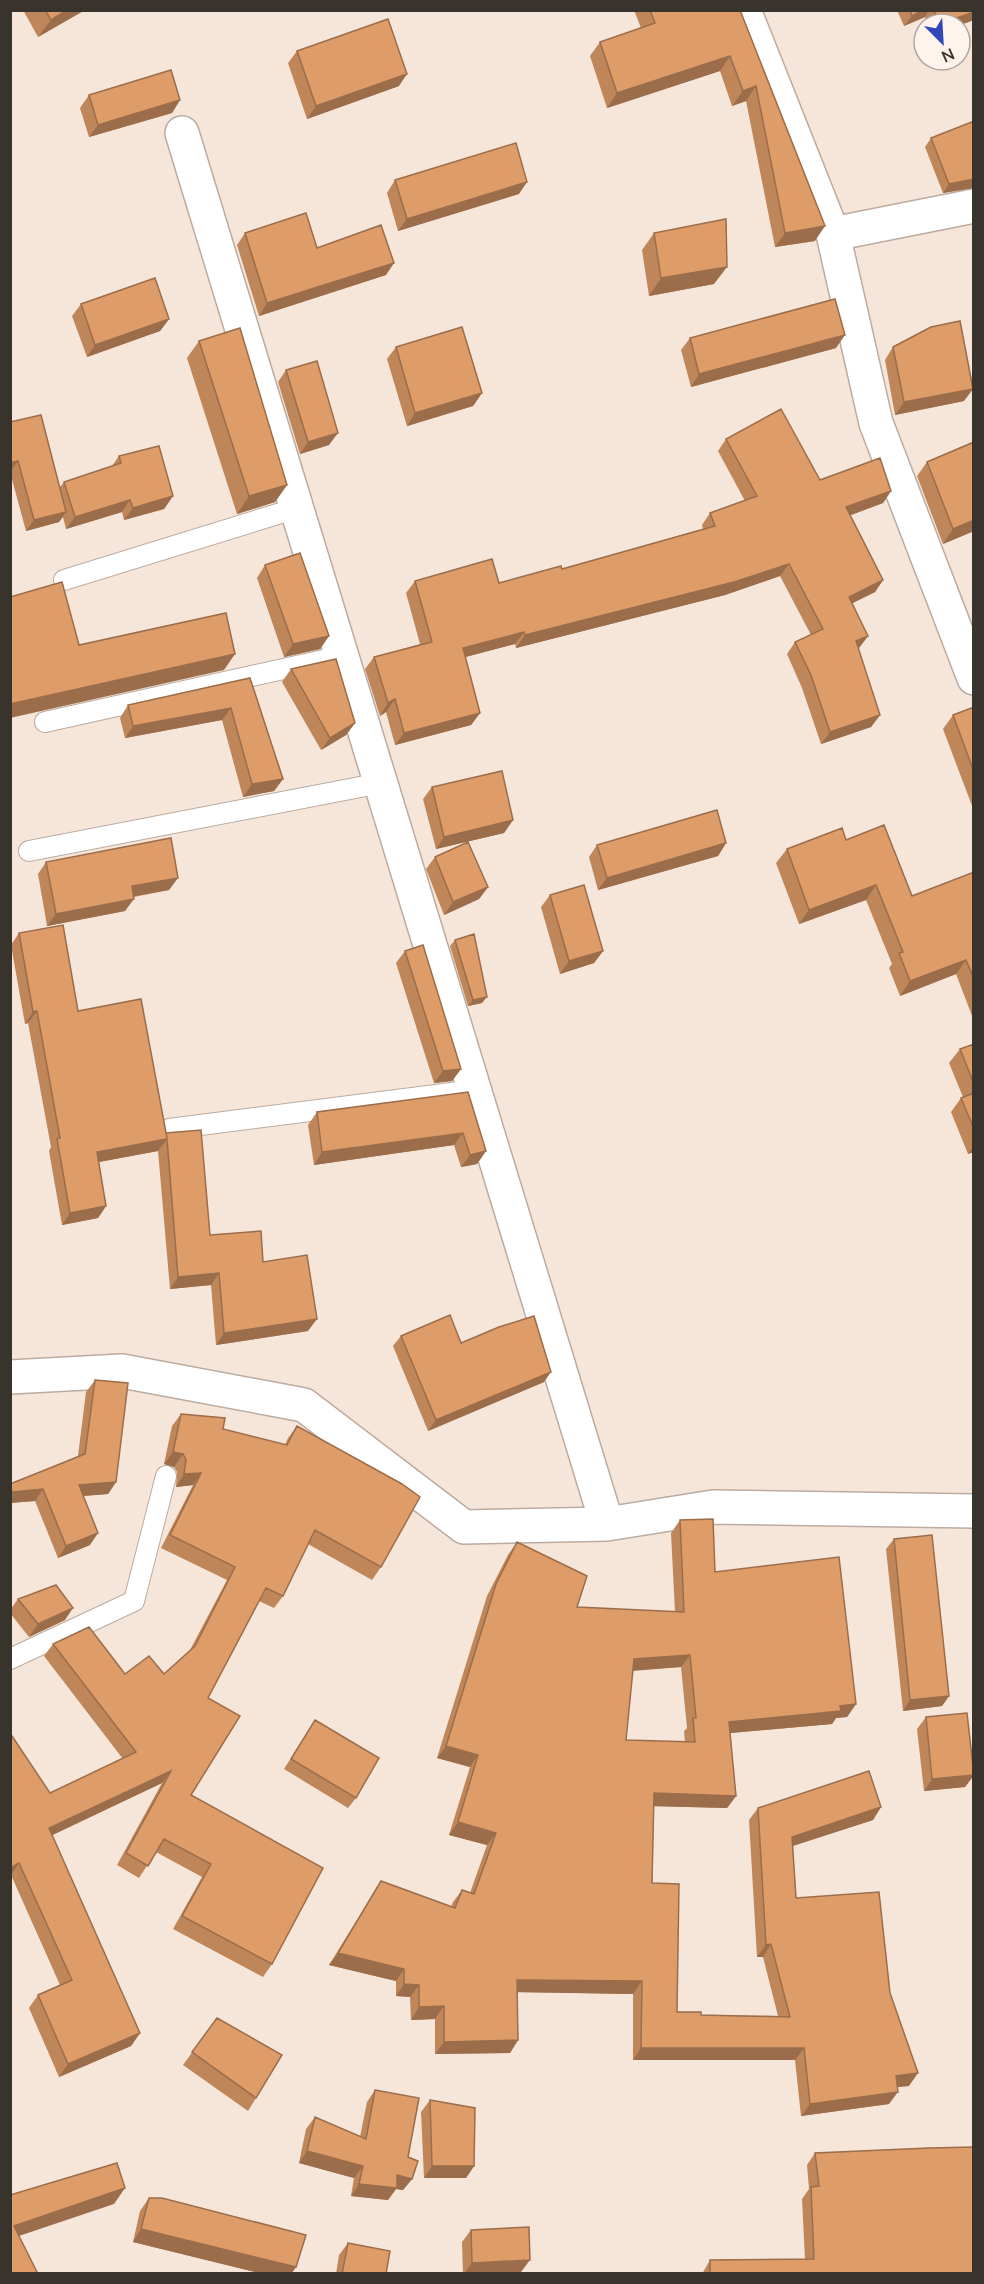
<svg xmlns="http://www.w3.org/2000/svg" width="984" height="2284" viewBox="0 0 984 2284" font-family="Mulish,sans-serif">
<style>
.lines{fill:none;stroke-linecap:round;stroke-linejoin:round}
.lane-casing{stroke:#bbaba0;stroke-width:22}
.street-casing{stroke:#bbaba0;stroke-width:36}
.lane{stroke:#fff;stroke-width:20}
.street{stroke:#fff;stroke-width:33}
.wall{fill:#bf865a;fill-rule:evenodd}
.shaded-wall{fill:#9b6d4a}
.building{fill:#de9c69;stroke:#9b6d4a;stroke-width:1.5;fill-rule:evenodd}
</style>
<rect width="100%" height="100%" fill="#f6e6da"/>
<g class="lines">
<g class="lane-casing">
<path id="lane" d="M64,580L297,508
M45,722L342,656
M29,851L381,783
M169,1129L475,1090
M10,1659L134,1601L166,1476"/>
</g>
<g class="street-casing">
<path id="street" d="M744,10L833,234L876,423L974,678
M182,133L607,1524
M833,234L974,206
M10,1377L122,1371L304,1405L464,1527L607,1524L713,1507L974,1511"/>
</g>
<use href="#lane" class="lane"/>
<use href="#street" class="street"/>
</g>
<path class="wall" d="M23,10H85L38,37Z
M634,10H740L815,241L775,247L746,101L732,106L720,71L607,108L590,56L600,42L641,28Z
M897,10H974V20L960,25V24H927L925,17L904,26Z
M297,51L399,86L307,119L288,63Z
M89,95L180,100L172,113L89,137L80,108Z
M931,138L970,188L943,193L925,147Z
M395,180L519,194L398,231L387,193Z
M245,233L317,248L386,275L259,316L237,245Z
M654,233L714,284L649,296L642,250Z
M81,304L169,319L160,331L87,357L72,316Z
M690,338L836,348L691,387L681,350Z
M199,341L287,485L275,502L237,514L187,358Z
M396,347L482,393L473,406L407,426L387,359Z
M893,347L964,401L895,415L885,360Z
M286,370L329,445L300,454L278,382Z
M10,422L60,487L64,482L112,466L119,456L173,496L164,509L124,520L122,512L66,529L63,517L59,522L26,531L10,472Z
M726,439L820,480L891,491L883,503L850,515L883,580L875,592L852,603L868,636L858,649L880,715L871,727L821,744L802,688L787,654L795,642L811,635L780,576L725,595L516,648L515,644L465,657L480,713L471,725L395,745L386,712L380,716L365,669L374,657L420,644L406,593L415,581L499,583L562,569L703,529L702,525L710,513L745,501L718,451Z
M927,462L974,531L943,544L917,476Z
M265,565L329,636L320,649L284,657L257,578Z
M291,669L355,723L346,735L321,750L282,682Z
M250,678L283,779L274,791L243,797L222,720L125,738L120,718L128,705Z
M974,707V811L943,729L953,715Z
M432,787L513,820L504,833L436,849L423,799Z
M846,840L912,896L974,872V1021L956,974L900,996L889,968L892,964L866,900L799,924L776,863L787,849Z
M726,843L718,856L598,890L589,857L597,845Z
M435,857L488,887L479,899L444,915L426,869Z
M46,862L169,890L134,897L125,911L47,926L38,874Z
M550,895L603,951L594,963L560,974L541,907Z
M19,933L78,1011L166,1133L210,1235L263,1262L308,1331L216,1345L211,1285L170,1289L158,1151L99,1162L106,1206L98,1218L62,1225L49,1151L51,1147L28,1023L25,1024L11,945Z
M455,940L482,1003L468,1006L450,946Z
M405,951L461,1069L452,1081L434,1083L396,963Z
M974,1044V1152L968,1154L951,1112L961,1098L963,1097L949,1063L960,1049Z
M468,1092L486,1151L477,1164L461,1167L454,1145L314,1165L308,1125L317,1112Z
M401,1336L461,1343L544,1382L428,1431L393,1346Z
M95,1380L116,1482L108,1494L83,1496L90,1545L58,1558L35,1501L10,1503V1484L78,1456L86,1392Z
M181,1414L223,1429L285,1445L288,1438L297,1426L381,1567L372,1580L308,1544L283,1596L274,1608L259,1601L208,1698L191,1795L272,1964L263,1977L173,1929L202,1877L156,1852L139,1878L117,1865L162,1783L52,1835L140,2033L131,2046L59,2077L29,2008L38,1995L60,1985L11,1875L50,1793L123,1759L44,1656L53,1644L125,1674H164L190,1650L227,1580L161,1548L193,1485L176,1487L177,1472L174,1467L164,1464L172,1426Z
M680,1520L715,1572L856,1704L847,1717L836,1718L832,1724L730,1733L736,1796L727,1808L654,1806L652,1883L677,2012L701,2015L778,2016L763,1957H757L749,1820L758,1808L881,1807L873,1820L793,1846L796,1898L890,1993L909,2086L897,2087L889,2104L801,2116L795,2060H633V1994L517,1992L518,2040L510,2053L435,2054V2019L411,2020L410,1997L396,1996V1981L329,1965L373,1894L381,1881L451,1907L453,1902L462,1890L470,1893L487,1845L449,1835L470,1767L437,1758L487,1596L508,1555L517,1542L577,1607L675,1612L671,1533ZM681,1667L687,1728L684,1731L685,1742L626,1740L633,1671Z
M894,1539L949,1696L942,1706L903,1711L886,1549Z
M18,1599L65,1620L29,1637L10,1613V1610Z
M926,1717L974,1775L965,1787L924,1791L917,1729Z
M315,1720L356,1798L348,1808L284,1769Z
M217,2018L256,2098L248,2111L183,2065Z
M375,2090L408,2157L412,2179L403,2190L396,2189L388,2200L351,2196L354,2178L299,2163L306,2129L315,2117L360,2137L367,2102Z
M430,2100L474,2166L466,2178H424L421,2112Z
M815,2153L974,2274H702L710,2260L805,2259L802,2199L809,2189L807,2165Z
M149,2198L296,2267L291,2274H263L133,2242L140,2211Z
M471,2230L521,2272L463,2274L462,2242Z
M348,2243L386,2274H336L339,2255Z"/>
<path class="shaded-wall" d="M67,10H85L38,37L51,20Z
M923,10H929L925,17L904,26L912,16Z
M974,12V20L960,25V24H941Z
M730,56L720,71L607,108L617,93Z
M407,74L399,86L307,119L316,106Z
M756,86L746,101L732,106L743,91Z
M180,100L172,113L89,137L98,125Z
M974,179V188L943,193L949,184Z
M527,182L519,194L398,231L407,219Z
M825,226L815,241L775,247L785,233Z
M394,263L386,275L259,316L267,303Z
M727,267L714,284L649,296L661,278Z
M169,319L160,331L87,357L95,345Z
M845,335L836,348L691,387L699,374Z
M973,389L964,401L895,415L904,402Z
M482,393L473,406L407,426L415,413Z
M338,433L329,445L300,454L308,442Z
M18,461L10,472V463Z
M287,485L275,502L237,514L249,496Z
M891,491L883,503L838,520L846,507Z
M173,496L164,509L124,520L133,508Z
M130,500L122,512L66,529L75,517Z
M66,512L59,522L26,531L34,520Z
M974,520V531L943,544L953,529Z
M789,564L780,576L725,595L516,648L525,635Z
M883,580L875,592L841,609L849,597Z
M524,632L515,644L454,660L463,648Z
M329,636L320,649L284,657L293,644Z
M868,636L859,648L847,654L856,641Z
M235,654L224,670L10,718V704Z
M395,699L386,712L380,716L388,703Z
M231,708L222,720L125,738L133,726Z
M480,713L471,725L395,745L404,733Z
M880,715L871,727L821,744L830,732Z
M355,723L346,735L321,750L330,738Z
M283,779L274,791L243,797L252,784Z
M513,820L504,833L436,849L444,837Z
M726,843L718,856L598,890L607,878Z
M178,878L169,890L123,898L132,886Z
M876,885L866,900L799,924L809,910Z
M488,887L479,899L444,915L453,902Z
M134,899L125,911L47,926L56,914Z
M603,951L594,963L560,974L569,961Z
M966,960L956,974L900,996L910,981Z
M487,997L482,1003L468,1006L473,1000Z
M37,1011L28,1023L25,1024L33,1012Z
M461,1069L452,1081L434,1083L443,1071Z
M463,1133L454,1145L314,1165L322,1152Z
M167,1139L158,1151L88,1164L97,1152Z
M974,1146V1152L968,1154Z
M486,1151L477,1164L461,1167L470,1155Z
M106,1206L98,1218L62,1225L70,1213Z
M219,1273L211,1285L170,1289L178,1277Z
M317,1319L308,1331L216,1345L224,1333Z
M551,1372L544,1382L428,1431L436,1420Z
M173,1452L183,1454L174,1467L164,1464Z
M201,1473L193,1485L176,1487L184,1474Z
M116,1482L108,1494L70,1497L79,1485Z
M43,1489L35,1501L10,1503V1494L12,1492Z
M98,1533L90,1545L58,1558L66,1546Z
M73,1608L65,1620L29,1637L38,1624Z
M690,1655L681,1667L625,1671L634,1659Z
M949,1696L942,1706L903,1711L910,1700Z
M856,1704L847,1717L836,1718L832,1724L720,1734L729,1722Z
M446,1746L478,1755L470,1767L437,1758Z
M171,1771L162,1783L40,1841L49,1828Z
M974,1775L965,1787L924,1791L932,1779Z
M654,1793L736,1796L727,1808L646,1806Z
M881,1807L873,1820L783,1849L792,1837Z
M458,1822L496,1833L487,1845L449,1835Z
M19,1863L11,1875H10V1868Z
M771,1944L763,1957H757L766,1945Z
M338,1953L404,1969L396,1981L329,1965Z
M517,1980L642,1981L633,1994L508,1992Z
M404,1984L419,1985L410,1997L396,1996Z
M444,2006L435,2019L411,2020L419,2007Z
M140,2033L131,2046L59,2077L68,2064Z
M518,2040L510,2053L435,2054L444,2042Z
M641,2048H804L795,2060H633Z
M918,2073L909,2086L887,2088L896,2076Z
M898,2092L889,2104L801,2116L810,2104Z
M307,2151L363,2166L354,2178L299,2163Z
M432,2166H474L466,2178H424Z
M397,2175L412,2179L403,2190L396,2189L388,2200L351,2196L359,2184Z
M125,2188L114,2204L10,2239L14,2226Z
M141,2229L296,2267L291,2274H263L133,2242Z
M530,2260L521,2272L464,2274L472,2263Z"/>
<path class="building" d="M45,10H67L51,20Z
M650,10H740L825,226L785,233L756,86L743,91L730,56L617,93L600,42L655,23Z
M910,10H923L912,16Z
M934,10H974V12L939,24Z
M388,19L407,74L316,106L297,51Z
M171,70L180,100L98,125L89,95Z
M974,121V179L949,184L931,138Z
M516,143L527,182L407,219L395,180Z
M306,213L317,248L381,225L394,263L267,303L245,233Z
M726,219L727,267L661,278L654,233Z
M155,278L169,319L95,345L81,304Z
M835,299L845,335L699,374L690,338Z
M960,321L973,389L904,402L893,347L931,327Z
M462,327L482,393L415,413L396,347Z
M240,328L287,485L249,496L199,341Z
M317,361L338,433L308,442L286,370Z
M781,409L820,480L880,458L891,491L846,507L883,580L849,597L868,636L856,641L880,715L830,732L811,675L795,642L823,629L789,564L734,582L525,635L524,632L463,648L480,713L404,733L395,699L388,703L374,657L432,642L415,581L492,559L499,583L561,566L562,569L715,526L710,513L757,496L726,439Z
M41,415L66,512L34,520L18,461L10,463V422Z
M974,442V520L953,529L927,462Z
M159,446L173,496L133,508L130,500L75,517L64,482L121,463L119,456Z
M300,553L329,636L293,644L265,565Z
M62,582L79,645L226,613L235,654L10,704V597Z
M336,659L355,723L330,738L291,669Z
M250,678L283,779L252,784L231,708L133,726L128,705Z
M974,707V772L953,715Z
M502,771L513,820L444,837L432,787Z
M717,810L726,843L607,878L597,845Z
M884,825L912,896L974,872V979L966,960L910,981L899,953L903,952L876,885L809,910L787,849L842,828L846,840Z
M171,838L178,878L132,886L134,899L56,914L46,862Z
M468,842L488,887L453,902L435,857Z
M584,885L603,951L569,961L550,895Z
M63,925L78,1011L141,999L167,1138L166,1133L201,1130L210,1235L261,1231L263,1262L307,1255L317,1319L224,1333L219,1273L178,1277L167,1139L97,1152L106,1206L70,1213L57,1139L60,1138L37,1011L33,1012L19,933Z
M474,934L487,997L473,1000L455,940Z
M423,945L461,1069L443,1071L405,951Z
M974,1044V1084L960,1049Z
M468,1092L486,1151L470,1155L463,1133L322,1152L317,1112Z
M974,1093V1129L961,1098Z
M450,1315L461,1343L499,1327L534,1316L551,1372L436,1420L401,1336Z
M95,1380L128,1383L116,1482L79,1485L98,1533L66,1546L43,1489L12,1492L10,1484L85,1454Z
M181,1414L225,1418L223,1429L287,1445L297,1426L402,1484L420,1497L381,1567L315,1530L283,1596L266,1588L208,1698L240,1716L191,1795L323,1868L272,1964L182,1916L211,1864L164,1839L148,1866L126,1853L171,1771L49,1828L140,2033L68,2064L38,1995L72,1980L19,1863L10,1868V1733L50,1793L136,1752L53,1644L89,1627L125,1674L149,1656L164,1674L195,1646L235,1567L170,1535L201,1473L184,1474L186,1460L183,1454L173,1452Z
M713,1519L715,1572L839,1557L856,1704L840,1706L841,1711L729,1722L736,1796L654,1793L652,1883L679,1884L677,2012H701V2015L790,2017L771,1944L766,1945L758,1808L869,1771L881,1807L792,1837L796,1898L879,1892L890,1993L918,2073L896,2076L898,2092L810,2104L804,2048H641L642,1981L517,1980L518,2040L444,2042V2006L419,2007V1985L404,1984V1969L338,1953L381,1881L455,1908L462,1890L474,1894L496,1833L458,1822L478,1755L446,1746L496,1584L517,1542L587,1576L577,1607L684,1612L680,1520ZM690,1655L696,1718H693L695,1742L626,1740L634,1659Z
M932,1535L949,1696L910,1700L894,1539Z
M56,1585L73,1608L38,1624L18,1599Z
M967,1713L974,1775L932,1779L926,1717Z
M315,1720L379,1758L356,1798L291,1759Z
M217,2018L282,2055L256,2098L192,2052Z
M375,2090L419,2098L408,2157L418,2161L412,2179L397,2175V2188L359,2184L363,2166L307,2151L315,2117L366,2139Z
M430,2100L475,2108L474,2166H432Z
M974,2147V2274H710V2260L814,2259L811,2187L819,2186L815,2153L929,2148Z
M117,2163L125,2188L14,2226L38,2274H10V2195Z
M149,2198H162L306,2235L296,2267L141,2229Z
M529,2227L530,2260L472,2263L471,2230Z
M348,2243L390,2251L386,2274H342Z"/>
<rect width="984" height="2284" fill="none" stroke="#39332e" stroke-width="24"/>
<g transform="translate(942 42) rotate(156)"><circle r="28" fill="#fef4ed" stroke="#afa7a1" stroke-width="1.5"/>
<path d="M0-4.5L10 22L0 15L-10 22Z" fill="#3047b8"/>
<text y="-9" font-size="16" font-weight="bold" text-anchor="middle" fill="#39332e">N</text>
</g>
</svg>
